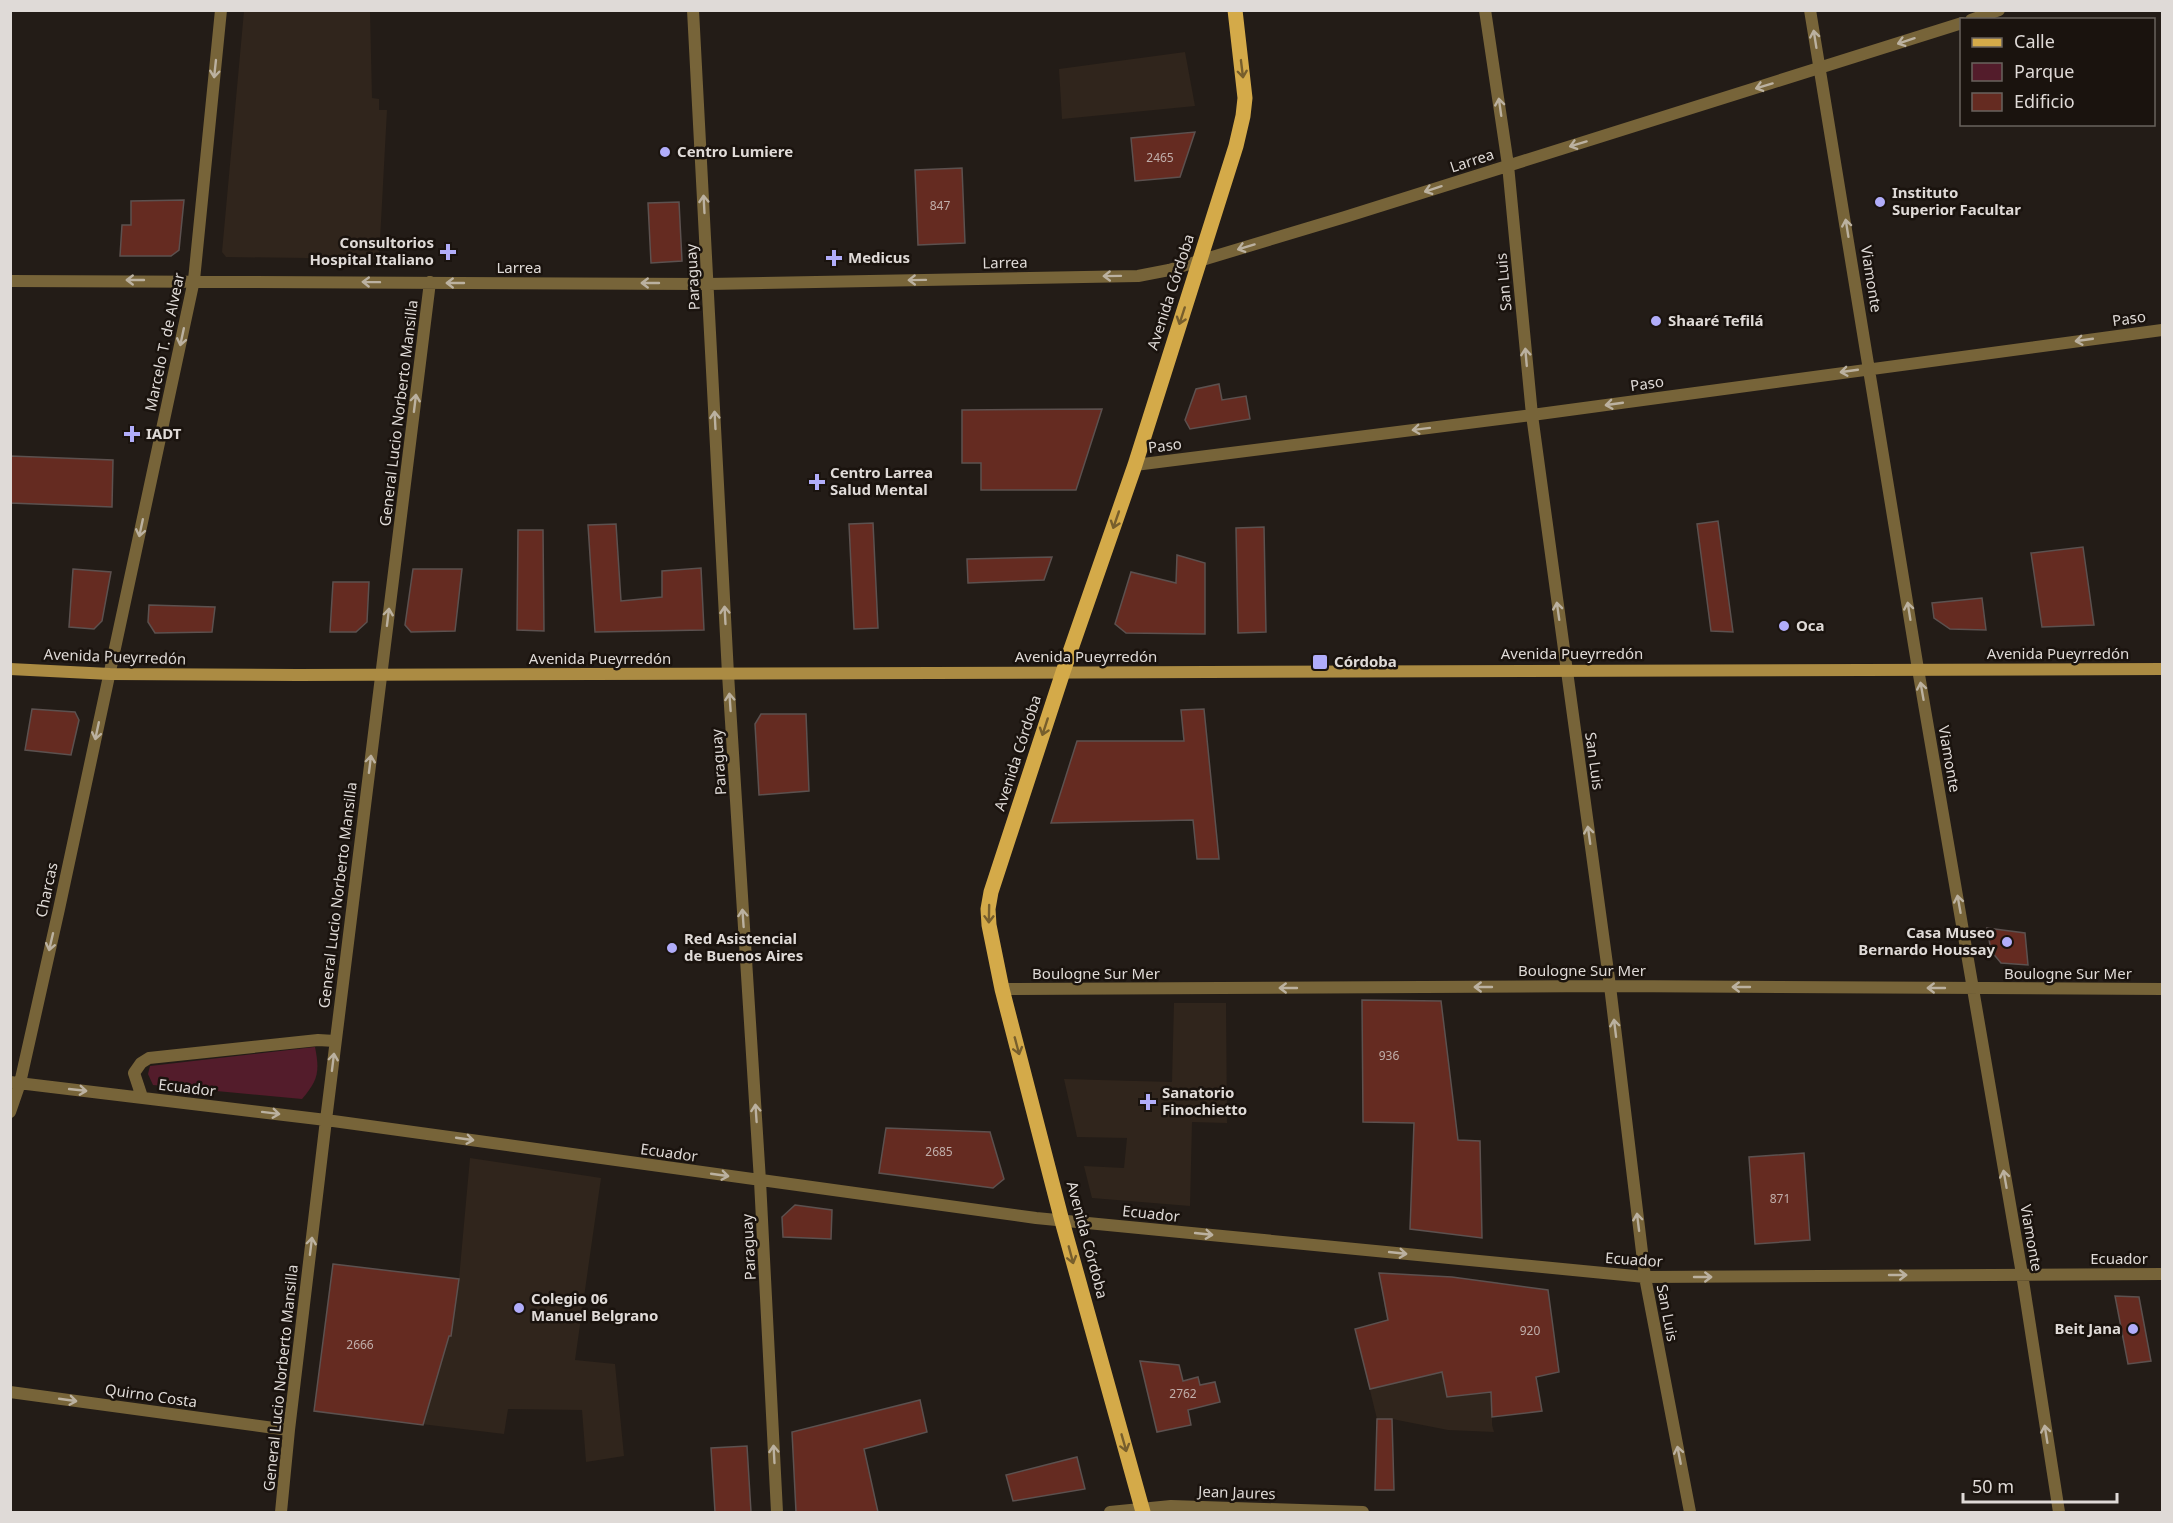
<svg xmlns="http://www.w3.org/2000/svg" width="2173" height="1523" viewBox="0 0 2173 1523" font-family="'Noto Sans',sans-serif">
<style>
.built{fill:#30251c}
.green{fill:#531c2b}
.building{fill:#652b21;stroke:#5c514f;stroke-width:1.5}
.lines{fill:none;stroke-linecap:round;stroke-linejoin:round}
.street{stroke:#776439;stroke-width:12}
.secondary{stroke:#ab8b43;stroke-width:12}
.primary{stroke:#d4aa49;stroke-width:15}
.oneway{stroke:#bbb1a0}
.oneway2{stroke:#775e2c}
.poi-dot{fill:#b1adfa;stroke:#1a130e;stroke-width:2}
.labels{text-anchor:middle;stroke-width:5;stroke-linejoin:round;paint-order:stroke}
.number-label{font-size:12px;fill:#c0aeaa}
.poi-label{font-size:15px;font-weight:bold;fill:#dfdad7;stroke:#1a130e;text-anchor:start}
.street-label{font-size:15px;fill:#dfdad7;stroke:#1a130e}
</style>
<rect width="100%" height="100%" fill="#231c17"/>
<path class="built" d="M244,11H370L372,98L379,99V110H387L379,259L226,257L222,252Z
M1185,52L1195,106L1062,119L1059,69Z
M1174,1003H1226L1227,1123L1192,1122L1190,1206L1092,1198L1084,1166L1124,1168L1127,1138L1077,1137L1064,1079L1172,1082Z
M470,1158L601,1178L575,1360L615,1364L624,1456L586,1462L582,1410L508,1409L504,1434L314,1411L333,1264L459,1279Z
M1379,1273L1423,1276L1447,1397L1466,1395L1452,1277L1498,1282L1515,1386L1537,1385L1542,1411L1492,1417V1425L1494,1432L1448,1430L1392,1419H1377L1355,1329L1387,1320Z"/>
<path class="green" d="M315,1047C320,1072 318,1080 302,1099L153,1085L148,1074L150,1066Z"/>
<path class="building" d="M1195,132L1180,177L1135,181L1131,138Z
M962,168L965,243L918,245L915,170Z
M184,200L179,250L171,256H120L122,225H131V201Z
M679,202L682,261L651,263L648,203Z
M1219,384L1222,400L1246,396L1250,419L1190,429L1185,420L1196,389Z
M1102,409L1076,490H981V463H962V410Z
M10,456L113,460L112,507L10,503Z
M1718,521L1733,632L1711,631L1697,524Z
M873,523L878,628L854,629L849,524Z
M616,524L621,601L662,597V571L701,568L704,630L595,632L588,525Z
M1264,527L1266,632L1238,633L1236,528Z
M518,530H543L544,631L517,630Z
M2083,547L2094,625L2042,627L2031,553Z
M1177,555L1205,563V634L1126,633L1115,624L1131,572L1176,583Z
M1052,557L1044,580L968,583L967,559Z
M73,569L111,572L102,621L94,629L69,627Z
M413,569H462L455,631L411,632L405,625Z
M333,582H369L367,622L356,632H330Z
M1982,598L1986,630L1950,629L1934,618L1932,603Z
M149,605L215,607L212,632L155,633L148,622Z
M32,709L75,712L79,720L71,755L25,750Z
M1204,709L1219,859H1197L1193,820L1051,823L1077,741H1184L1181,710Z
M761,714H806L809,791L759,795L755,724Z
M1987,928L2025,933L2028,965L2001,963L1991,951Z
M1362,1000L1441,1001L1458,1140L1480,1141L1482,1238L1410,1229L1414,1123L1363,1122Z
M886,1128L990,1132L1004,1179L993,1188L879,1173Z
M1804,1153L1810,1240L1755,1244L1749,1157Z
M795,1205L832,1210L831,1239L783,1237L782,1217Z
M333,1264L459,1279L451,1336H449L423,1425L314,1411Z
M1379,1273L1452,1277L1548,1290L1559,1372L1536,1377L1542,1411L1492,1417L1491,1392L1447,1397L1442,1372L1370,1389L1355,1329L1388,1320Z
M2115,1296L2139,1297L2151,1361L2128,1364Z
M1140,1361L1179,1365L1183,1381L1198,1377L1200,1385L1215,1382L1220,1402L1188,1410L1191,1425L1157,1432Z
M920,1400L927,1432L864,1449L878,1512H796L792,1432Z
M1377,1419H1392L1394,1490H1375Z
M747,1446L751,1512H715L711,1448Z
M1077,1457L1085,1489L1013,1501L1006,1475Z"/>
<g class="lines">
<path class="street" d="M693,10L728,674L760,1181L777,1512
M1485,10L1508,165L1532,415L1610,986L1645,1277L1690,1512
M1810,10L1918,669L2022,1274L2059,1512
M1971,20L1999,10
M10,281L708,284L1138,276L1169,270L1345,217L1962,23
M1135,465L1532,415L2162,330
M1002,989L1610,986L2162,989
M10,1082L326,1120L1036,1218L1645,1277L2162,1274
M142,1097L134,1073L141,1063L149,1058L318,1040L335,1041
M10,1112L20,1083L59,909L194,280L221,10
M10,1392L289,1430
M281,1512L289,1430L326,1120L430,282
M1110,1512L1171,1506L1363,1512"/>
<path class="secondary" d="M10,669L110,674L298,675L2162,669"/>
<path class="primary" d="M1143,1512L1062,1221L1002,989L989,925L988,909L991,892L1063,672L1135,465L1236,146L1243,116L1245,98L1235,10"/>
</g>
<defs><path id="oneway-shaft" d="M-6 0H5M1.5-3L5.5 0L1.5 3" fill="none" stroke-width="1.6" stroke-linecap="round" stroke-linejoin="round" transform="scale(1.5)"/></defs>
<g class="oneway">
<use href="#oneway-shaft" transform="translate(1815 39) rotate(-99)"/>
<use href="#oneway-shaft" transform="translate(1906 41) rotate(162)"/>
<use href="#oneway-shaft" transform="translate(215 69) rotate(96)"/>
<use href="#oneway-shaft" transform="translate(1764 86) rotate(163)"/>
<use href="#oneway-shaft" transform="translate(1500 107) rotate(-98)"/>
<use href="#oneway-shaft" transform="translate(1578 144) rotate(163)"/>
<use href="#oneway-shaft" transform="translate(1433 189) rotate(162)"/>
<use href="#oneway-shaft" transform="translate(704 204) rotate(-93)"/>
<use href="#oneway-shaft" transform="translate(1847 228) rotate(-99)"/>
<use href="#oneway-shaft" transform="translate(1246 247) rotate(163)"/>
<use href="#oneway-shaft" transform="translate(1112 276) rotate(179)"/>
<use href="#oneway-shaft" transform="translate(135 280) rotate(180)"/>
<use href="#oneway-shaft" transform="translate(917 280) rotate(179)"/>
<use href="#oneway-shaft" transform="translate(371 282) rotate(-179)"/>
<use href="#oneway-shaft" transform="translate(455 283) rotate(-180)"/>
<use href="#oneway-shaft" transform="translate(650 283) rotate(-180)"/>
<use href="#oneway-shaft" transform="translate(182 337) rotate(102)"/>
<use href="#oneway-shaft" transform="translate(2084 340) rotate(172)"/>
<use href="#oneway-shaft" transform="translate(1526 357) rotate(-95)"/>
<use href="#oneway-shaft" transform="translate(1849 371) rotate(172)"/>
<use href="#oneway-shaft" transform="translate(415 403) rotate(-83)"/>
<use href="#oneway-shaft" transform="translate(1614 404) rotate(172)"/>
<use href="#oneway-shaft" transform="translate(715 420) rotate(-93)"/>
<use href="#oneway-shaft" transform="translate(1421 429) rotate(173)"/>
<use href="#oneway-shaft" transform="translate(141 528) rotate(102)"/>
<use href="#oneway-shaft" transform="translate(1558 611) rotate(-98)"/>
<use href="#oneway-shaft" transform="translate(1909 611) rotate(-99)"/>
<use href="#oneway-shaft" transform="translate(725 615) rotate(-93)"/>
<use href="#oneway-shaft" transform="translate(388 617) rotate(-83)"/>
<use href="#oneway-shaft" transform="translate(1922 691) rotate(-100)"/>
<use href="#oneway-shaft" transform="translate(730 702) rotate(-94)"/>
<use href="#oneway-shaft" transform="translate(97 731) rotate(102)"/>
<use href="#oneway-shaft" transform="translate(370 764) rotate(-83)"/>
<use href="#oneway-shaft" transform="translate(1589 835) rotate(-98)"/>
<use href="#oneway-shaft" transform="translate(1959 904) rotate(-100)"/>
<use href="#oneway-shaft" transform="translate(743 918) rotate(-94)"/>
<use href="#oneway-shaft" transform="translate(51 942) rotate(103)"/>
<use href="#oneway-shaft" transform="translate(1483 987) rotate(180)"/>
<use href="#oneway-shaft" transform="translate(1741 987) rotate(-180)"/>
<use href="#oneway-shaft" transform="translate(1288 988) rotate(180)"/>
<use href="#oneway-shaft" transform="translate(1936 988) rotate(-180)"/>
<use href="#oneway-shaft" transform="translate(1615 1028) rotate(-97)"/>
<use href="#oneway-shaft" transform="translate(333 1062) rotate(-83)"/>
<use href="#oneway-shaft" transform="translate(78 1090) rotate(6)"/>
<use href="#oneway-shaft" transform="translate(271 1113) rotate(7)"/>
<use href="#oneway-shaft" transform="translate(756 1113) rotate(-94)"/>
<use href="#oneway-shaft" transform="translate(465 1139) rotate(8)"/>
<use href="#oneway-shaft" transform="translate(720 1175) rotate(8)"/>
<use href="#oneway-shaft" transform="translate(2005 1179) rotate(-100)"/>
<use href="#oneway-shaft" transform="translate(1638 1222) rotate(-97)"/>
<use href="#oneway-shaft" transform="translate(1204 1234) rotate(6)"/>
<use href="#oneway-shaft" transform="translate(311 1246) rotate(-83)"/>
<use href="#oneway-shaft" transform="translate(1398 1253) rotate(6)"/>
<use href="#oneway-shaft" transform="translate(1898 1275)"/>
<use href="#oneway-shaft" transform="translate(1703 1277)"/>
<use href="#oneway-shaft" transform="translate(68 1400) rotate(8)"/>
<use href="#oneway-shaft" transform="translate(2046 1434) rotate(-99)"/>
<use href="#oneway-shaft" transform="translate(774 1454) rotate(-93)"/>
<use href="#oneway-shaft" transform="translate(1679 1455) rotate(-101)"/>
</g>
<g class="oneway2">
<use href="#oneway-shaft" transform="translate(1242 69) rotate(83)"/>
<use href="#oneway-shaft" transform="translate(1182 316) rotate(108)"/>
<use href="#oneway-shaft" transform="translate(1116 520) rotate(109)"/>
<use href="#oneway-shaft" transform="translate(1045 727) rotate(108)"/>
<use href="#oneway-shaft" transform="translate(989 914) rotate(91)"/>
<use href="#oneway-shaft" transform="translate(1017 1046) rotate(75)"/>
<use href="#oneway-shaft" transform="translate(1071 1255) rotate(75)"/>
<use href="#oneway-shaft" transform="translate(1124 1443) rotate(74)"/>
</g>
<g class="poi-dot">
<circle cx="665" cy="152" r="6"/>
<circle cx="1880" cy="202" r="6"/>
<path d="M445 243h6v6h6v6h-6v6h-6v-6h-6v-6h6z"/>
<path d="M831 249h6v6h6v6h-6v6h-6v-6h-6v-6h6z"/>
<circle cx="1656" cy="321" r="6"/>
<path d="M129 425h6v6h6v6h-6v6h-6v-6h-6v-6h6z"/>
<path d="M814 473h6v6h6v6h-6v6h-6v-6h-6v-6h6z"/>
<circle cx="1784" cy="626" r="6"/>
<rect x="1312" y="654" width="16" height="16" rx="3"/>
<circle cx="2007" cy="942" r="6"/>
<circle cx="672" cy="948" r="6"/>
<path d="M1145 1093h6v6h6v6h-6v6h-6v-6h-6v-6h6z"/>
<circle cx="519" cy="1308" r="6"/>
<circle cx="2133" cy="1329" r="6"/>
</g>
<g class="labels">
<g class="number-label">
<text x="1160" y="162">2465</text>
<text x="940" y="210">847</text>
<text x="1389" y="1060">936</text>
<text x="939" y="1156">2685</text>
<text x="1780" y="1203">871</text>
<text x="1530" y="1335">920</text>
<text x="360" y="1349">2666</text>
<text x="1183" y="1398">2762</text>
</g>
<g class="poi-label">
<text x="677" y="157">Centro Lumiere</text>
<text x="1892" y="198">Instituto<tspan x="1892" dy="17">Superior Facultar</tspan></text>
<text x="434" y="248" text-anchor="end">Consultorios<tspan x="434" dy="17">Hospital Italiano</tspan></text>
<text x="848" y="263">Medicus</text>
<text x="1668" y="326">Shaaré Tefilá</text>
<text x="146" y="439">IADT</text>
<text x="830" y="478">Centro Larrea<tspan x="830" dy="17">Salud Mental</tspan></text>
<text x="1796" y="631">Oca</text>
<text x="1334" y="667">Córdoba</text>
<text x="1995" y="938" text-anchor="end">Casa Museo<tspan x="1995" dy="17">Bernardo Houssay</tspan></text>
<text x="684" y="944">Red Asistencial<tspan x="684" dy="17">de Buenos Aires</tspan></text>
<text x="1162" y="1098">Sanatorio<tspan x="1162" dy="17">Finochietto</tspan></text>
<text x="531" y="1304">Colegio 06<tspan x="531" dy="17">Manuel Belgrano</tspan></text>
<text x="2121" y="1334" text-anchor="end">Beit Jana</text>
</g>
<g class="street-label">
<text transform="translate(1472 161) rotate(-18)" y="5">Larrea</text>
<text transform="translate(1005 263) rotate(-1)" y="5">Larrea</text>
<text x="519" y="273">Larrea</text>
<text transform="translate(693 277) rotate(-93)" y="5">Paraguay</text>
<text transform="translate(1871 279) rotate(81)" y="5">Viamonte</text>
<text transform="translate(1504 282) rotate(-95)" y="5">San Luis</text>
<text transform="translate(1171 292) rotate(-72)" y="5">Avenida Córdoba</text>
<text transform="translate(2129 319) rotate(-8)" y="5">Paso</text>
<text transform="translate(165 342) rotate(-78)" y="5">Marcelo T. de Alvear</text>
<text transform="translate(1647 384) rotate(-8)" y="5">Paso</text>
<text transform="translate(399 413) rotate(-83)" y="5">General Lucio Norberto Mansilla</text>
<text transform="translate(1165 446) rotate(-7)" y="5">Paso</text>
<text x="1572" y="659">Avenida Pueyrredón</text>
<text x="2058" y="659">Avenida Pueyrredón</text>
<text transform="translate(115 657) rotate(2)" y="5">Avenida Pueyrredón</text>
<text x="1086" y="662">Avenida Pueyrredón</text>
<text x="600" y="664">Avenida Pueyrredón</text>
<text transform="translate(1018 753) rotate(-72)" y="5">Avenida Córdoba</text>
<text transform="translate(1949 759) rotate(80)" y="5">Viamonte</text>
<text transform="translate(1594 761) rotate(82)" y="5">San Luis</text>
<text transform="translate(719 762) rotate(-94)" y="5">Paraguay</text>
<text transform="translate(47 890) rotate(-78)" y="5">Charcas</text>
<text transform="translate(338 895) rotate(-83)" y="5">General Lucio Norberto Mansilla</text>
<text x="1582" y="976">Boulogne Sur Mer</text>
<text x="1096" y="979">Boulogne Sur Mer</text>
<text x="2068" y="979">Boulogne Sur Mer</text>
<text transform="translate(187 1088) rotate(7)" y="5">Ecuador</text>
<text transform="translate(669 1153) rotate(8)" y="5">Ecuador</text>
<text transform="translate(1151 1214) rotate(6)" y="5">Ecuador</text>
<text transform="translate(2031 1238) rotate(80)" y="5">Viamonte</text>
<text transform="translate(1087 1240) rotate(75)" y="5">Avenida Córdoba</text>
<text transform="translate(749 1247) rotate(-93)" y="5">Paraguay</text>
<text x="2119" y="1264">Ecuador</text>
<text transform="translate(1634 1260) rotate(4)" y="5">Ecuador</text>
<text transform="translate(1667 1313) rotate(79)" y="5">San Luis</text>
<text transform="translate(281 1378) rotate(-84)" y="5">General Lucio Norberto Mansilla</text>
<text transform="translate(151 1396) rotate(8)" y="5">Quirno Costa</text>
<text transform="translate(1237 1493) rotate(2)" y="5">Jean Jaures</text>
</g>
</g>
<rect width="2173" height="1523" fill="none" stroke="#dfdad7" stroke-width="24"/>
<rect x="1960" y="18" width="195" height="108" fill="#1a130e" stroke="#69635e" stroke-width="1.5"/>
<rect x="1972" y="38" width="30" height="9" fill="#d4aa49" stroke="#69635e" stroke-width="1.5"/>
<text x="2014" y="48" font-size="18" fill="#dfdad7">Calle</text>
<rect x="1972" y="63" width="30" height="18" fill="#531c2b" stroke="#69635e" stroke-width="1.5"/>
<text x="2014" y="78" font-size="18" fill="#dfdad7">Parque</text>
<rect x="1972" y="93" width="30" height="18" fill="#652b21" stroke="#69635e" stroke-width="1.5"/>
<text x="2014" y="108" font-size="18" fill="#dfdad7">Edificio</text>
<path d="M1963 1493v9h154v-9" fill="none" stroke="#dfdad7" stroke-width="3"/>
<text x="1972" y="1493" font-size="18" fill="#dfdad7" stroke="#1a130e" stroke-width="4.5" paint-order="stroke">50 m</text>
</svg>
